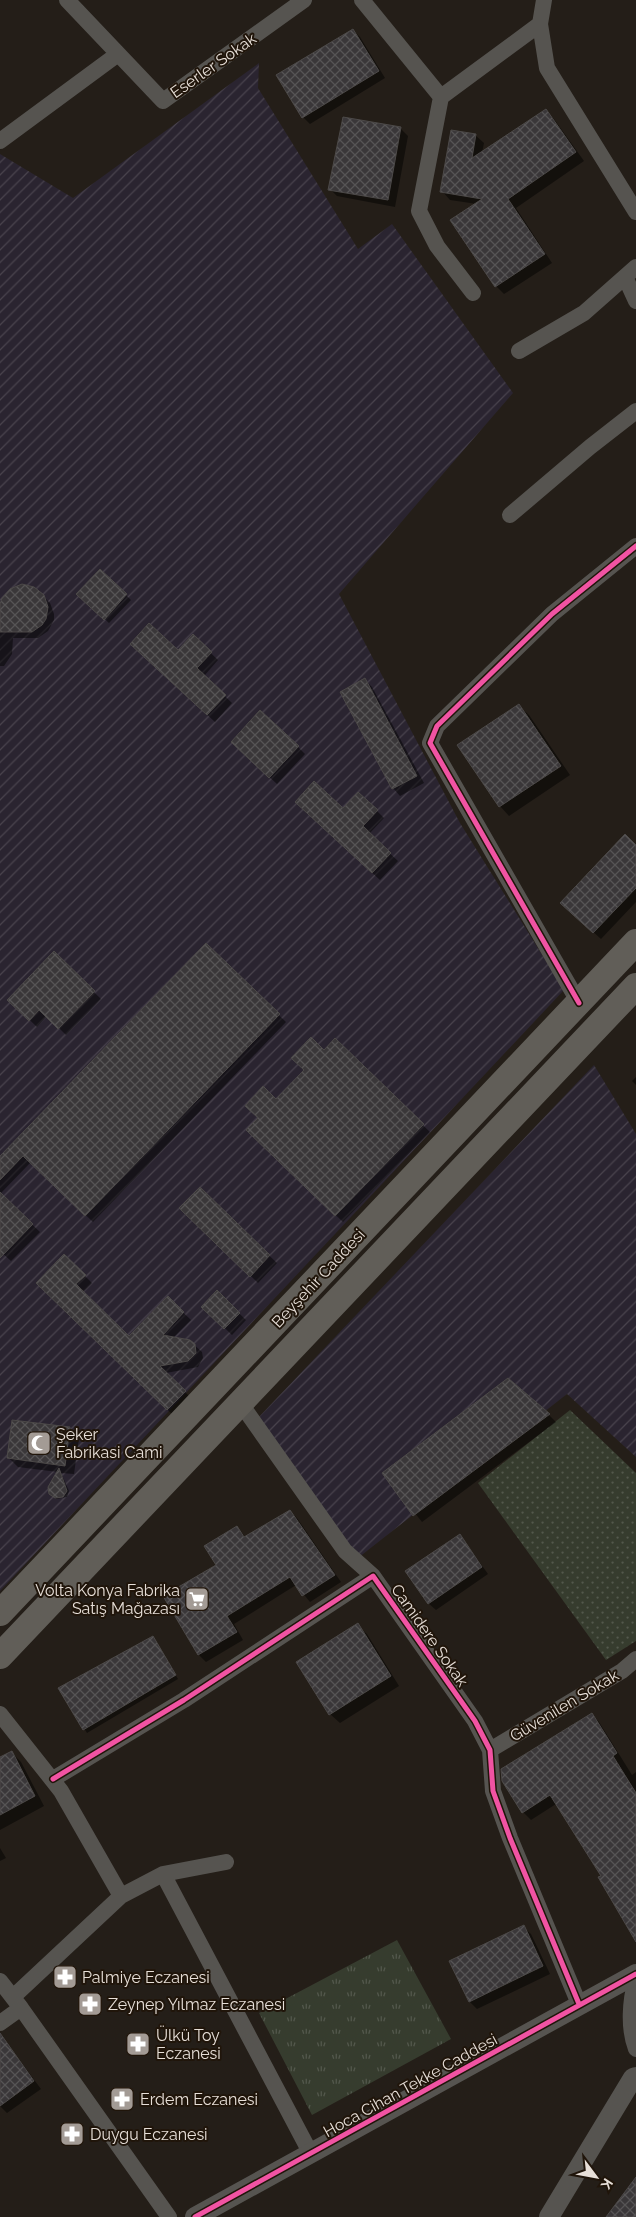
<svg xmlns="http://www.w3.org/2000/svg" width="636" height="2217" viewBox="0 0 636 2217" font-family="Raleway,sans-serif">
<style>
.industrial{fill:url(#industrial-furrows)}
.grass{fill:url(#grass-dots)}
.park{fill:url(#park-tufts)}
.shadow{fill:#0007}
.building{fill:url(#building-cross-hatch);stroke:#4c4948}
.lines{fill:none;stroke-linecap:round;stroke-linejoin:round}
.minor{stroke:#565450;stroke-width:16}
.tertiary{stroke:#565450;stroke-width:20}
.primary{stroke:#615e58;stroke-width:26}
.cycleway-casing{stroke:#20150a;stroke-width:8}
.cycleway{stroke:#f153a3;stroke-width:5}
.labels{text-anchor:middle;stroke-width:4;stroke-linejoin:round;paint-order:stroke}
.street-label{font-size:16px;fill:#e7dfd8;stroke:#20150a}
.poi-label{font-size:16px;fill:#e7dfd8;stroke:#20150a;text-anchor:start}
</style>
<defs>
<pattern id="industrial-furrows" width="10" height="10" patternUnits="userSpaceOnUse" patternTransform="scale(1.25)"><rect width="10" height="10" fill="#2a2430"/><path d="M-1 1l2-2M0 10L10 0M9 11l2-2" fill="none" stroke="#49434d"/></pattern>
<pattern id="grass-dots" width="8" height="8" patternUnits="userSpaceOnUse" patternTransform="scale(1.25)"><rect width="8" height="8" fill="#363c2e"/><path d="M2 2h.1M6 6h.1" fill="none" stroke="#53584c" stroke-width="1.8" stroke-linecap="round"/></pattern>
<pattern id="park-tufts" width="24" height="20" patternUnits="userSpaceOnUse" patternTransform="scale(1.25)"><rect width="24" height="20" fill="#363c2e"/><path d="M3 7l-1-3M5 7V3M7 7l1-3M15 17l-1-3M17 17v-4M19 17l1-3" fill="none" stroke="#53584c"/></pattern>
<pattern id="building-cross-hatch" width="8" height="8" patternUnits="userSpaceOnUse" patternTransform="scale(1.25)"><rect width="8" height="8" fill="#3a3739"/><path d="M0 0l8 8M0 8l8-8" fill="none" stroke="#565455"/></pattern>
</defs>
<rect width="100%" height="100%" fill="#241e18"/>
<path class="industrial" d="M259,63L258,88L358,249L392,224L513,393L339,594L460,823L564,990L0,1591V154L73,198Z
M594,1065L636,1134V1457L567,1394L349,1565L258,1418Z"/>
<path class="grass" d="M570,1410L636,1473V1641L606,1660L478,1483Z"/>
<path class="park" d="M397,1940L451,2039L312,2115L259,2013Z"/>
<path class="shadow" d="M353,30L360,37L385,78L310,124L303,117Z
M546,111L554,119L584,161L516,208L552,263L504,294L496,286L477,204L450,200L442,191L475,135L484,143L482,153Z
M344,118L401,129L408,136L395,207L337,196L330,189Z
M100,570L131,600L109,623L78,594Z
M43,596L50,603L54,614V620L48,631L38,638H13L12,654L4,666H0V623Z
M193,636L218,660L204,676L232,703L215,722L139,651L178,652Z
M365,680L372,687L424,783L400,796L393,788Z
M519,706L529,715L570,775L509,816L500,806Z
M298,747L305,754L277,784L239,749Z
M304,809L377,811L384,818L369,834L398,861L380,880Z
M636,847V902L601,939L569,910Z
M206,945L286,1022L93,1222L31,1162L0,1194L40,1232L11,1261L0,1251V1158Z
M54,953L101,999L66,1035L47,1016L37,1027L9,1000Z
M335,1040L430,1132L343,1222L248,1130Z
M636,1077V1085L632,1081Z
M200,1189L277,1263L258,1283L181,1208Z
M64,1255L92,1283L83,1292L129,1338L168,1298L191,1320L173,1338L190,1341L202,1352L203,1358L198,1367L166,1373L192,1399L175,1417L37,1283Z
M217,1292L246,1320L232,1335L203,1307Z
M549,1415L556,1422L422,1522L383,1473Z
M70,1429L79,1438L74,1474L61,1473L69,1491L67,1497L56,1499L54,1497L58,1472L18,1467L8,1457Z
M290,1511L297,1518L341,1582L310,1602L296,1585L234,1624L243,1640L206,1662L199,1655L165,1596L217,1566L237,1527L246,1538Z
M460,1535L488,1574L436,1610L428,1603Z
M357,1625L367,1634L399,1686L340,1723L330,1714Z
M152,1637L178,1679L87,1733L60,1689Z
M592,1714L599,1722L632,1775L636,1772V1940L602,1876L556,1804L531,1820L523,1812Z
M11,1752L21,1762L44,1806L0,1830V1758Z
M0,1848L6,1858L0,1861Z
M523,1927L531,1934L550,1974L477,2009L470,2002L451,1962Z
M3,2038L41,2089L7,2113L0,2106V2040Z"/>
<path class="building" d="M353,29L379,71L302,118L276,75Z
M546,109L576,152L508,199L545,254L495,287L450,220L482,199L440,192L451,130L476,134L472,158Z
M343,117L401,127L388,200L328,190Z
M100,569L127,594L104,620L76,594Z
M22,584L34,587L44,595L48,607L46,619L42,625L32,632H0V604L2,598L10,589Z
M149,623L178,650L193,634L212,652L197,668L226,695L207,715L130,644Z
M365,678L417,776L392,789L340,692Z
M519,704L561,766L499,807L457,745Z
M260,710L299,746L269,778L231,742Z
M314,781L343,808L358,792L378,810L363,826L391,853L372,873L295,802Z
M625,834L636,845V888L593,933L560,903Z
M206,943L280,1014L85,1216L23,1156L0,1180V1156Z
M54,951L95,991L58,1029L39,1010L29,1021L7,1000Z
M311,1037L324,1050L335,1038L424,1124L335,1216L246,1130L258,1118L245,1106L263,1086L276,1099L304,1070L291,1058Z
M200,1187L270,1255L250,1277L179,1208Z
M0,1192L33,1224L0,1258Z
M64,1254L86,1275L76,1284L129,1336L168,1296L184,1312L163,1335L190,1340L195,1344L196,1353L188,1361L160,1366L186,1391L167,1410L36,1283Z
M217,1290L240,1313L224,1329L201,1307Z
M508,1378L550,1414L413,1516L382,1473Z
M12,1420L70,1427L65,1466L7,1458Z
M59,1468L67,1491L63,1497L55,1498L49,1494L48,1487Z
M290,1510L335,1575L302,1596L290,1577L227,1616L237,1632L198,1655L163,1596L216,1565L204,1546L237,1526L244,1537Z
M460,1534L482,1567L428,1604L405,1571Z
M358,1623L391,1676L329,1715L296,1662Z
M153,1636L176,1675L83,1730L58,1688Z
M592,1713L617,1753L613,1756L636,1793V1942L598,1877L601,1876L550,1795L522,1813L502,1781L501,1769Z
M12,1751L35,1796L0,1815V1757Z
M524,1925L543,1966L469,2002L449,1961Z
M0,2033L34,2081L0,2106Z
M636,2177V2217H606Z"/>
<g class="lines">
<path class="minor" d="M67,0L163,101L304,0
M362,0L441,97L419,211L437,246L473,293
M544,0L540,24L547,68L636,212
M441,97L540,24
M0,141L118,54
M625,277L636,301
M519,351L584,313L636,267
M510,515L590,447L636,411
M579,1003L430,743L437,726L552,614L636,546
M241,1404L345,1551L373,1576
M0,1714L61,1791L121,1896
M490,1750L622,1671L636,1659
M53,1779L184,1700L373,1576L475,1721L490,1750L493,1791L510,1838L579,2004
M163,1874L311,2154
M636,1979C630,2001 628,2028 636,2049
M0,1981L21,2008L169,2217
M13,1997L121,1896L163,1874L226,1862
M0,2023L21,2008"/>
<path class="tertiary" d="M195,2217L636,1974
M549,2217L633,2078L636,2077"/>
<path class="primary" d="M0,1613L636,942
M0,1656L636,986"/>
<g class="cycleway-casing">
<path id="cycleway" d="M579,1003L430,743L437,726L552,614L636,546
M53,1779L184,1700L373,1576L475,1721L490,1750L493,1791L510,1838L579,2004
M195,2217L636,1974"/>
</g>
<use href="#cycleway" class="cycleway"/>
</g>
<defs>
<g id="mosque-square" transform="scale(1.25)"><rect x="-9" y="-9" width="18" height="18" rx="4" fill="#a39b95" stroke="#20150a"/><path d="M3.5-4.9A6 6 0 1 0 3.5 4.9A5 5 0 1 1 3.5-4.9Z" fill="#fff"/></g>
<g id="supermarket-square" transform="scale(1.25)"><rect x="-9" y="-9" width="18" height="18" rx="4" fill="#a39b95" stroke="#20150a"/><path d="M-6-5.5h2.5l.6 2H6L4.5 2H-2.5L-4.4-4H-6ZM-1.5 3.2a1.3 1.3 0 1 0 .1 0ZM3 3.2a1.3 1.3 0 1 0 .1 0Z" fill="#fff"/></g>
<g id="pharmacy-square" transform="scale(1.25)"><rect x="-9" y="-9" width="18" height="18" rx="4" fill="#a39b95" stroke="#20150a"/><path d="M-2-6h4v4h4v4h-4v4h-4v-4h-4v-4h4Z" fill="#fff"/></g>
</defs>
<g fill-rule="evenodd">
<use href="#mosque-square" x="39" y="1443"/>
<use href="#supermarket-square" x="197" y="1599"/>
<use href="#pharmacy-square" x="65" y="1977"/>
<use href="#pharmacy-square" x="90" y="2004"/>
<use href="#pharmacy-square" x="138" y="2044"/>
<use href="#pharmacy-square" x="122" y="2099"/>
<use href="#pharmacy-square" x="72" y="2134"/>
</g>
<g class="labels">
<g class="street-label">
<text transform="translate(213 65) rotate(-35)" y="6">Eserler Sokak</text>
<text transform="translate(318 1278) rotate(-47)" y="6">Beyşehir Caddesi</text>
<text transform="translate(430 1635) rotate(55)" y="6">Camidere Sokak</text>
<text transform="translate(564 1705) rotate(-31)" y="6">Güvenilen Sokak</text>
<text transform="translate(410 2085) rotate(-29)" y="6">Hoca Cihan Tekke Caddesi</text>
</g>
<g class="poi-label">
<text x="56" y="1440">Şeker<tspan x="56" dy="18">Fabrikasi Cami</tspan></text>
<text x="180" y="1596" text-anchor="end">Volta Konya Fabrika<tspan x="180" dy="18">Satış Mağazası</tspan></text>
<text x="82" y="1983">Palmiye Eczanesi</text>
<text x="108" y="2010">Zeynep Yılmaz Eczanesi</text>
<text x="156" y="2041">Ülkü Toy<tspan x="156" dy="18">Eczanesi</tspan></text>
<text x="140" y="2105">Erdem Eczanesi</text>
<text x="90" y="2140">Duygu Eczanesi</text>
</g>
</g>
<g transform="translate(596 2177) rotate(122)" stroke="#20150a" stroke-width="4" paint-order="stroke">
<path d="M0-4L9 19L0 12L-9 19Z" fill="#e7dfd8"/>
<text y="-8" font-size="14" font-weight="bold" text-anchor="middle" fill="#e7dfd8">K</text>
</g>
</svg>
